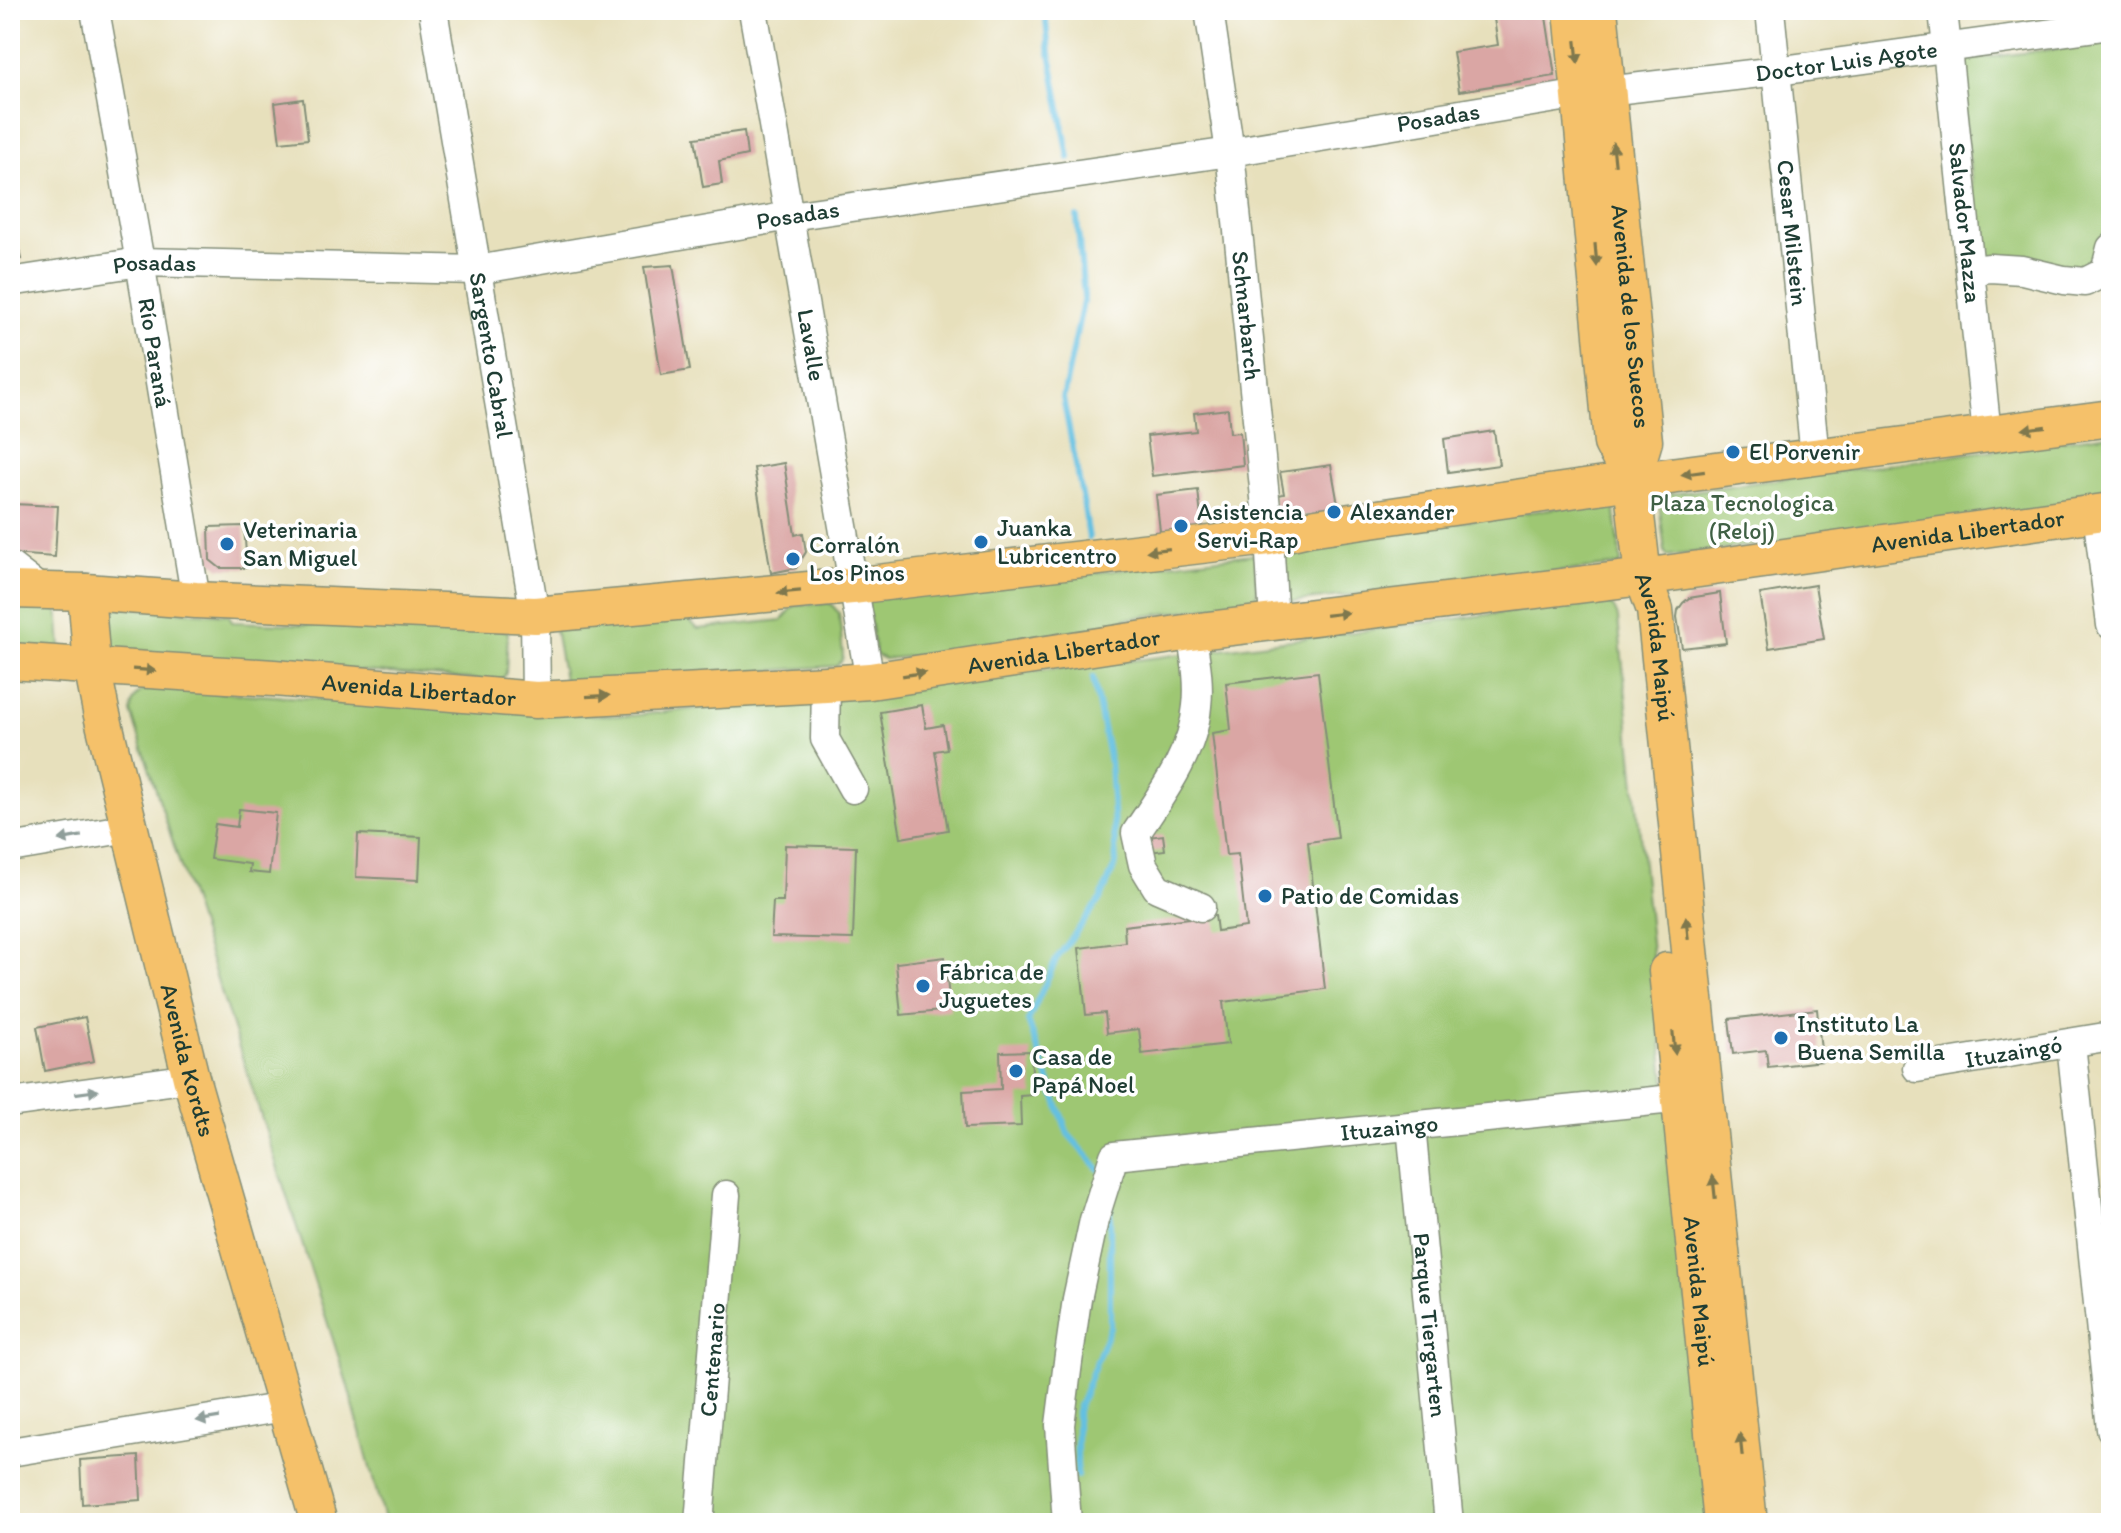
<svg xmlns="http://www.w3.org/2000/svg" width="2121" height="1533" viewBox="0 0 2121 1533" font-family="Itim,sans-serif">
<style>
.green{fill:#9ec773;stroke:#5e8254;stroke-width:2}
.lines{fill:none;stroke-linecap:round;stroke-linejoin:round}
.stream{stroke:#63c0e1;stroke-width:6}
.building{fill:#daa6a4}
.minor-casing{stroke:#838e78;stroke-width:31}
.major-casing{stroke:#838e78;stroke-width:39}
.minor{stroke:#fff;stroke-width:28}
.major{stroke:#f5c16b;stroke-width:36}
.oneway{fill:#7f784d}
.oneway2{fill:#8f9e9a}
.poi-dot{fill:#1f6fb2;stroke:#fff;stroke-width:3}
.labels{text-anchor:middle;stroke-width:7;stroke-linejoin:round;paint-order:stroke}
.street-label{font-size:24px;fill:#1f3d34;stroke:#fff}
.poi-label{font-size:24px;fill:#1f3d34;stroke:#fff;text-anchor:start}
.park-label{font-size:24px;fill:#3f6044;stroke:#fff}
</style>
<rect width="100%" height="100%" fill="#fff"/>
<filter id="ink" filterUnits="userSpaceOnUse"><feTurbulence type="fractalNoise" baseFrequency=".0125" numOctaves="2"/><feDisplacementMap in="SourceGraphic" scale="16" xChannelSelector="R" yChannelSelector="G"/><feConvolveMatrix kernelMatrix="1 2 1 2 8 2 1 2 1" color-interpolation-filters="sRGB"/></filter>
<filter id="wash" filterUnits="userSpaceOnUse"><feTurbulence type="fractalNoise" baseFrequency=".006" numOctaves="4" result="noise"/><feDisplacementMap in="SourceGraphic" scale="32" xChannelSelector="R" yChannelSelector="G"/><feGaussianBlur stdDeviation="1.8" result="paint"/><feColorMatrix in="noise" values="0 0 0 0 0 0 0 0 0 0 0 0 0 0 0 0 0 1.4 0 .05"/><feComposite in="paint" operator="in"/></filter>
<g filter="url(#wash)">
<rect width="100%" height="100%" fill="#e7e0bc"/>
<path class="green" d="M2111,42V218C2099,240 2099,262 2073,268L1979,256L1959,61Z
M2111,434V501L1667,556L1665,552L1659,502L1664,495Z
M1605,501L1614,507L1615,512L1621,561L1619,565L1289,602L1286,596L1284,552L1287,547Z
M1253,554L1255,558L1257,608L1231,613L1225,605L1124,619L1114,635L884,659L876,655L867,604L870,599Z
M1602,600C1611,603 1615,608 1618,618L1710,1523H385L347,1383L131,712C132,697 138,690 153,688L535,713L630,716L1128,661Z
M830,603L839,613L843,655L842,660L836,666L566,684L564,680L555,629L687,619L698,629L782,620L794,606Z
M107,606L229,615L232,622L343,626L351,616L508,631L506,673L503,678L497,681L106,652L102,612Z
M58,607L61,648L10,655L11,608Z"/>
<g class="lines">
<path class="stream" d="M1045,10L1048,42L1069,158
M1077,217L1084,297L1063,398L1083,501L1089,538
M1093,678L1110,762L1116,863L1101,898L1057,958L1028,1021L1068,1134L1100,1170
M1077,1476V1411L1110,1327V1209"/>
</g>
<g id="blocks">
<path class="building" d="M1507,10H1545L1555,76L1459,91L1453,52L1498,45L1493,12Z
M303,99L308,139L280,142L275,103Z
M744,131L747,155L719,161L722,184L703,187L695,138Z
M10,209L22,259L10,261Z
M673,265L690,370L661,375L644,267Z
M1228,409L1230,433L1240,432L1243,465L1152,476L1147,436L1196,431L1194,413Z
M1494,431L1499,465L1448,472L1444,439Z
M784,463L795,535L803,533L806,552L796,568L771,573L754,468Z
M1331,465L1340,516H1276L1273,496L1284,494L1280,472Z
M1198,490L1203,535L1161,540L1156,495Z
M12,504L58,506L55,557L10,554Z
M244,526L247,568H220L210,560L209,527Z
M1815,585L1824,639L1769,648L1760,594Z
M1720,593L1726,643L1682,648L1677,617L1678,610L1683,603L1689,598Z
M1318,672L1338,838L1308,842L1325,989L1223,1002L1228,1044L1142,1054L1139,1029L1107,1033L1105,1013L1086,1015L1079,948L1125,942L1124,926L1215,915L1217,931L1246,927L1238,854L1226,855L1212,733L1231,730L1226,683Z
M922,705L926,728L943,725L947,749L935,751L948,830L901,838L880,712Z
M239,809L276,813L269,874L249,872L250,864L210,859L215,824L237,827Z
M358,834L421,837L419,880L356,877Z
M1163,835L1165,850L1150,852L1148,837Z
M785,845L856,847L853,939L771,937L773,901H783Z
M945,957L950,1010L901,1015L896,963Z
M1817,1009L1822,1061L1768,1067L1766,1050L1733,1054L1729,1019Z
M85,1017L94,1061L45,1071L37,1027Z
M1031,1051L1033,1095L1020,1096L1021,1126L965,1128L963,1091L1001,1089L1000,1052Z
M139,1456L141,1500L82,1504L80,1460Z"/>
</g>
</g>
<g filter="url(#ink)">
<use href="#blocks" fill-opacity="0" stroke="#838e78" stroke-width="2"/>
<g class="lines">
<g class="minor-casing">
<g id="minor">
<path id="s1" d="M95,10L140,262L196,600"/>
<path id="s2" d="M433,10L535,615L536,700"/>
<path id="s3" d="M753,10L870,681"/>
<path id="s4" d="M1209,10L1230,152L1269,537L1274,622"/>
<path id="s5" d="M1770,10L1815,457"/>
<path id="s6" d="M1943,10L1987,434"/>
<path d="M1971,270L1990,268L2022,270L2064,280L2085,282L2105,272L2111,248"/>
<path id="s7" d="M10,282L140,262L477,270L790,216L1230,152L1581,94L1777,71L2111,25"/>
<path d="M2097,513L2111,625"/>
<path d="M10,566L41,590"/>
<path d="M1191,632C1195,657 1200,681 1197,706C1193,754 1161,795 1136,833L1143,865L1157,888L1201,907"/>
<path d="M826,684L825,739L853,789"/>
<path d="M10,848L129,828"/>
<path d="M2071,1043L2111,1429"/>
<path id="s8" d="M1917,1068L2111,1036"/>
<path d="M10,1103L191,1078"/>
<path id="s9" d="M1411,1126L1449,1523"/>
<path d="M10,1452L285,1407"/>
<path id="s10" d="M699,1523L726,1195"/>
<path id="s11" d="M1067,1523L1060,1425L1068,1362L1077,1299L1094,1220L1114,1156L1663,1100"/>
</g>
</g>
<g class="major-casing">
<g id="major">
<path id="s12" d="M1572,10L1612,443L1632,481L1643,577L1655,610L1749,1523"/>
<path id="s13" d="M1599,10L1644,441L1632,481"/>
<path d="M10,590L86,592L196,600L535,615L852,586L1269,537L1309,528L1632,481L2111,418"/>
<path id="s14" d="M86,592L92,666L101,711L191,1078L319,1523"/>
<path id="s15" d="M10,661L274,678L536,700L826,684L870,681L1191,632L1643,577L2111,511"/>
<path id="s16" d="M1667,971L1722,1523"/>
</g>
</g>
<use href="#minor" class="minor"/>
<use href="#major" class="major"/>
</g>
<defs><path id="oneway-solid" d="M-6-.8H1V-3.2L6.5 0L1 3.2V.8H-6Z" transform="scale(2)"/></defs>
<g class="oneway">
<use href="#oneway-solid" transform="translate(1577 52) rotate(84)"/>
<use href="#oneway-solid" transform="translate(1614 154) rotate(-96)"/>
<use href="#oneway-solid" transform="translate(1596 255) rotate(85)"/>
<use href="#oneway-solid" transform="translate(2034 428) rotate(172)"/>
<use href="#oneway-solid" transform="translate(1693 473) rotate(172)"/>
<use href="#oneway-solid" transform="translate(1158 550) rotate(173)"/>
<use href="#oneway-solid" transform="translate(789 592) rotate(175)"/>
<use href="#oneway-solid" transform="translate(1337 614) rotate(-7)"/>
<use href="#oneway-solid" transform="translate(144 670) rotate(4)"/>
<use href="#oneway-solid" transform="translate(914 674) rotate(-9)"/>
<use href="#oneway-solid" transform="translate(598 696) rotate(-3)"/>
<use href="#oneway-solid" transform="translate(1687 928) rotate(-96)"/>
<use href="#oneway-solid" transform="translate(1674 1043) rotate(84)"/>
<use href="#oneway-solid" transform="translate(1714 1187) rotate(-96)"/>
<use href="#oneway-solid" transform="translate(1741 1445) rotate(-96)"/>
</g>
<g class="oneway2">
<use href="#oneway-solid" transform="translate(70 838) rotate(170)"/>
<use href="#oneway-solid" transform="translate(87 1092) rotate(-8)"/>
<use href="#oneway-solid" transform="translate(208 1419) rotate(171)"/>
</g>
</g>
<g class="poi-dot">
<circle cx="1733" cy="452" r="8"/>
<circle cx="1334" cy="512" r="8"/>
<circle cx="1181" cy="526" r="8"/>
<circle cx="981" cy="542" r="8"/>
<circle cx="227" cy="544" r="8"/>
<circle cx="793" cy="559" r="8"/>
<circle cx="1265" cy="896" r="8"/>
<circle cx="923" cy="986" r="8"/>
<circle cx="1781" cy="1038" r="8"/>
<circle cx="1016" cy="1071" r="8"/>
</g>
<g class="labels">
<g class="street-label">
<text dy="8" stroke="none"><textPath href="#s7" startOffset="1854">Doctor Luis Agote</textPath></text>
<text dy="8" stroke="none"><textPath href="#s7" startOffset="1442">Posadas</textPath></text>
<text dy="8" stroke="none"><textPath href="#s7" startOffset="794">Posadas</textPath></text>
<text dy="8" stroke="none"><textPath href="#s6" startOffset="214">Salvador Mazza</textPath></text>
<text dy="8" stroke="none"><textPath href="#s5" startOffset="224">Cesar Milstein</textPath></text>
<text dy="8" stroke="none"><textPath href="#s7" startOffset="146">Posadas</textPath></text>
<text dy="8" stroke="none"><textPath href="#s4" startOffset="308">Schnarbarch</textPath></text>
<text dy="8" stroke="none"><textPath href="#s13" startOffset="308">Avenida de los Suecos</textPath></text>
<text dy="8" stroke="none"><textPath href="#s3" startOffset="340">Lavalle</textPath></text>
<text dy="8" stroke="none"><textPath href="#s1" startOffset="348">Río Paraná</textPath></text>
<text dy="8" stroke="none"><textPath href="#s2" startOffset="350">Sargento Cabral</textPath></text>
<text dy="8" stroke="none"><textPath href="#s15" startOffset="1970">Avenida Libertador</textPath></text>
<text dy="8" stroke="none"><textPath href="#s15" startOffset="1058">Avenida Libertador</textPath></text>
<text dy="8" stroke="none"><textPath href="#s12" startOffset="646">Avenida Maipú</textPath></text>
<text dy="8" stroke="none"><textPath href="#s15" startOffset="410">Avenida Libertador</textPath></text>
<text dy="8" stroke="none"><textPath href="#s8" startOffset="98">Ituzaingó</textPath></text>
<text dy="8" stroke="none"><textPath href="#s14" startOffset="480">Avenida Kordts</textPath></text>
<text dy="8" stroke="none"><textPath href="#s11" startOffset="650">Ituzaingo</textPath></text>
<text dy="8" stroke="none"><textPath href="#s16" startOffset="322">Avenida Maipú</textPath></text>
<text dy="8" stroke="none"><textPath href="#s9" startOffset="200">Parque Tiergarten</textPath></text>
<text dy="8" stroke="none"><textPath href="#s10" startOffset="164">Centenario</textPath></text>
</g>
<g class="poi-label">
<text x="1749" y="460">El Porvenir</text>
<text x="1197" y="520">Asistencia<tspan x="1197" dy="28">Servi-Rap</tspan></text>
<text x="1350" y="520">Alexander</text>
<text x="997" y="536">Juanka<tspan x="997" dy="28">Lubricentro</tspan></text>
<text x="243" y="538">Veterinaria<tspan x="243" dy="28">San Miguel</tspan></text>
<text x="809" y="553">Corralón<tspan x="809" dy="28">Los Pinos</tspan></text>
<text x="1281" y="904">Patio de Comidas</text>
<text x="939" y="980">Fábrica de<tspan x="939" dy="28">Juguetes</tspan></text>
<text x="1797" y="1032">Instituto La<tspan x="1797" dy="28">Buena Semilla</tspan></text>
<text x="1032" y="1065">Casa de<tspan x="1032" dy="28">Papá Noel</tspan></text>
</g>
<g class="park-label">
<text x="1742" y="511">Plaza Tecnologica<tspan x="1742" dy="28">(Reloj)</tspan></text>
</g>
</g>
<rect width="2121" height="1533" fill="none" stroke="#fff" stroke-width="40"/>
</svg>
